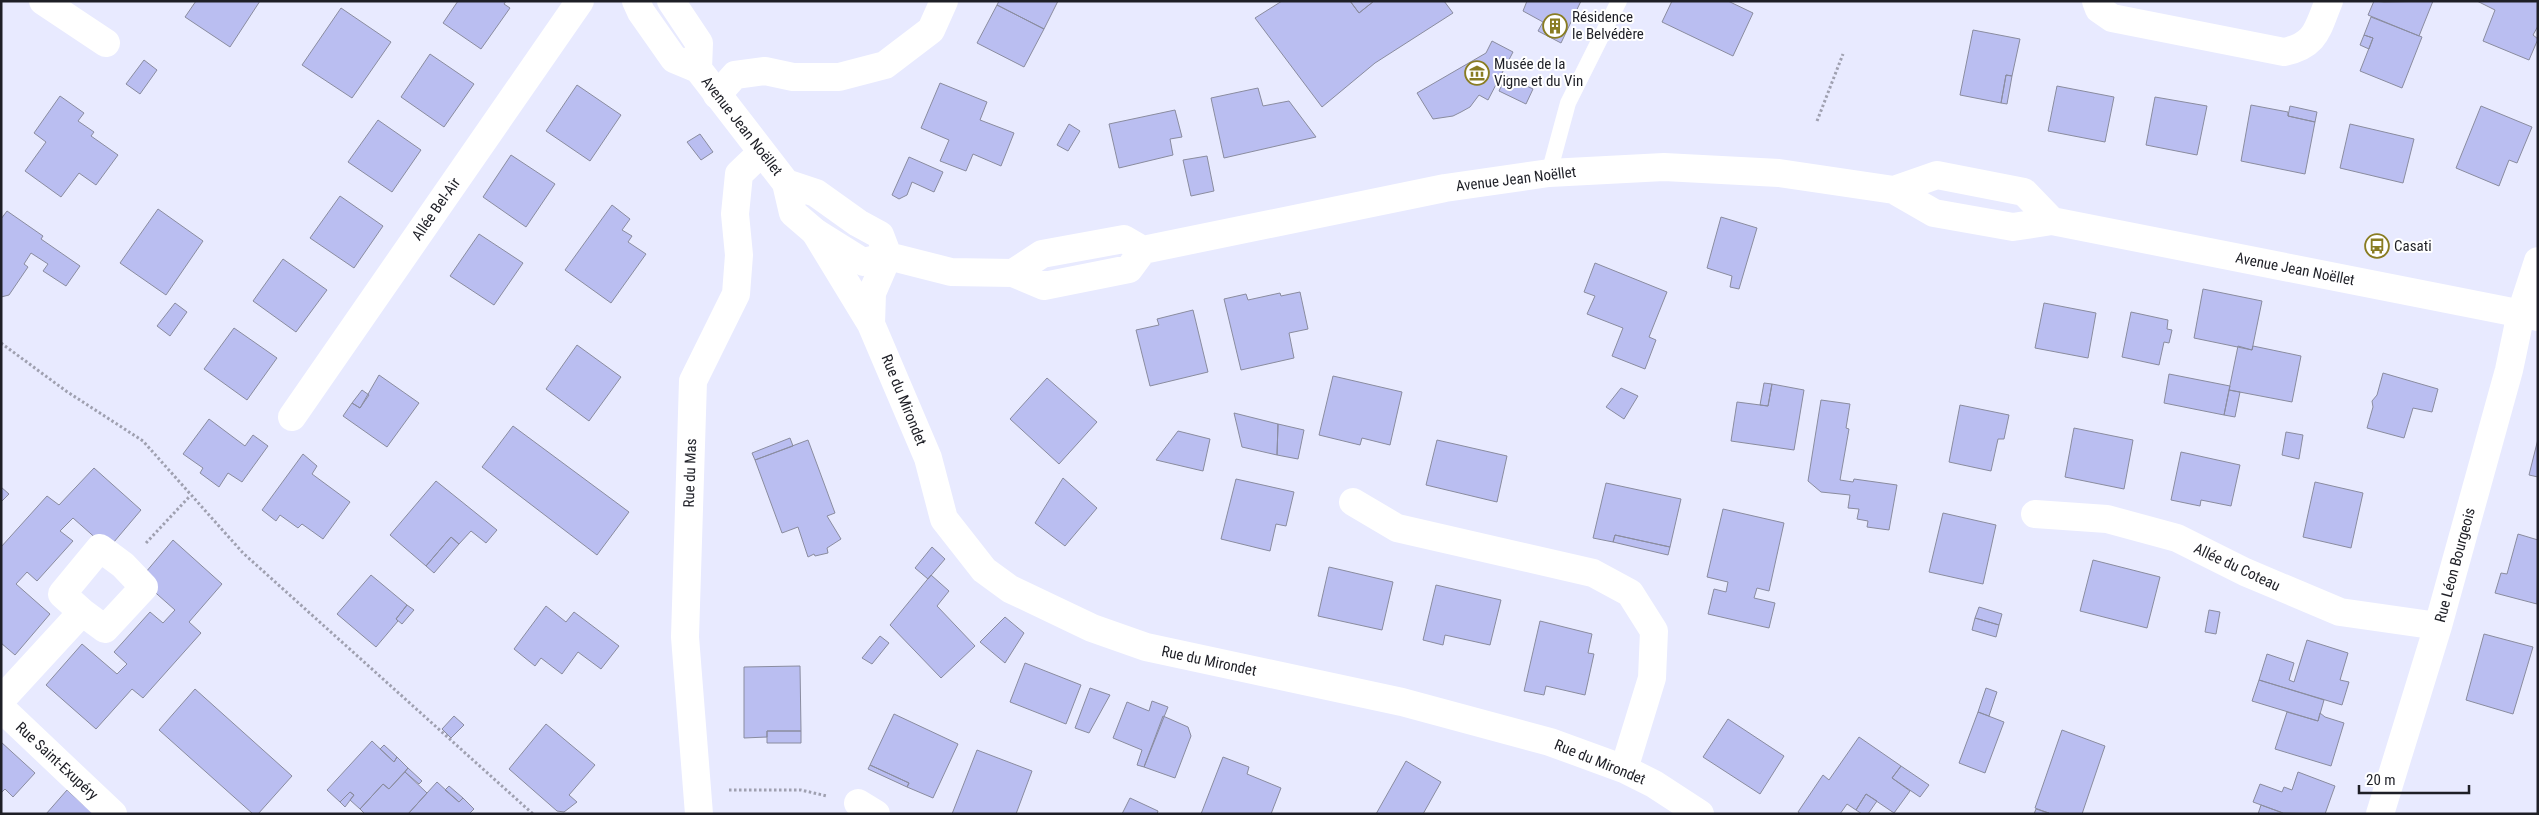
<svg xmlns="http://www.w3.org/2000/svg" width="2539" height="815" viewBox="0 0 2539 815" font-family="'Roboto Condensed',sans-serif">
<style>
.building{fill:#babef1;stroke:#8a8c9f}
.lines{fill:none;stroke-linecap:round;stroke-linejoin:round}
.path{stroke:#9fa0b0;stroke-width:3;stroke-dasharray:2.5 2.5;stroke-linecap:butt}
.lane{stroke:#fff;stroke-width:16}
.street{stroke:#fff;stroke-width:28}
.secondary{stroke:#fff;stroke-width:28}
.labels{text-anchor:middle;stroke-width:4;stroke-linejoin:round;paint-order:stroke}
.poi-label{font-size:15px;fill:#1e1f26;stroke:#fff;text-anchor:start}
.street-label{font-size:15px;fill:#1e1f26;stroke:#fff}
</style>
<rect width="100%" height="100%" fill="#e8eaff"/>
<path class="building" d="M196,1H260L230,47L185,17Z
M458,1H506L504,4L510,8L481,49L443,23Z
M999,1H1058L1044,29L997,5Z
M1282,1H1350L1359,13L1374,1H1444L1453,13L1375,63L1322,107L1255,18Z
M1350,1H1374L1359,13Z
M1527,1H1581L1561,43L1538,31L1543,22L1523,11Z
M1672,1H1728L1753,13L1733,56L1662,22Z
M2374,1L2384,2L2433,1L2419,36L2368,15Z
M2477,1H2538V26L2533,35L2538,39L2529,60L2483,41L2495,10Z
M997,5L1044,29L1024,67L977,43Z
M341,8L391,42L352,98L302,65Z
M2371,17L2422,37L2402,88L2360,71L2373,38L2364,35Z
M1973,30L2020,39L2012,76L2006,75L2001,103L1960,95Z
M2364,35L2373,38L2369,49L2360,45Z
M1492,41L1513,52L1488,100L1479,95L1470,107L1461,112L1453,116L1433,119L1417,93L1486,53Z
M430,54L474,84L444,127L401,97Z
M144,60L157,70L140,94L126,84Z
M2006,75L2012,76L2007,104L2001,103Z
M1506,76L1533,89L1526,104L1499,91Z
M940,83L987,102L980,120L1014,133L1001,166L973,154L966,171L940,161L949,140L921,128Z
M577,85L621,115L590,161L546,131Z
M2057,86L2114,97L2105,142L2048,131Z
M1258,88L1263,106L1289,101L1316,137L1224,158L1211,98Z
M60,96L84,113L78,121L94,132L91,136L118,155L96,185L79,173L61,197L25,171L46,142L34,133Z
M2155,97L2207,106L2197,155L2146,145Z
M2251,105L2288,112V116L2315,122L2305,174L2241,161Z
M2290,106L2317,112L2315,122L2288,116Z
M2481,106L2532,127L2517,163L2509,160L2499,186L2456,168Z
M1175,110L1182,137L1170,139L1173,155L1119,168L1109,124Z
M378,120L421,150L392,192L348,162Z
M1069,124L1080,131L1068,151L1057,145Z
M2350,124L2414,139L2403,183L2340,168Z
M700,134L713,152L701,160L687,142Z
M511,155L555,184L526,227L483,197Z
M1207,156L1214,191L1191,196L1183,160Z
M909,157L943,172L934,192L912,182L907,195L899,199L892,195Z
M340,196L383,226L354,268L310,238Z
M612,205L630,219L622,230L632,236L628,242L646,254L611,303L565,270Z
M158,209L203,241L166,295L120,263Z
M7,211L43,236L41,239L80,266L66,286L43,271L48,264L31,253L24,264L28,267L9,295L1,297V219Z
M1721,217L1757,228L1739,289L1730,287L1732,276L1707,268Z
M479,234L523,263L494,305L450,276Z
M283,259L327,290L296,332L253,301Z
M1595,263L1667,292L1649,337L1656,340L1645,369L1612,356L1623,328L1587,314L1595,296L1584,292Z
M2203,289L2262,301L2252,350L2194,338Z
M1300,292L1308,329L1289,333L1294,358L1241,370L1224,299L1246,294L1248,300L1280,293L1281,296Z
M175,303L187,312L170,336L157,326Z
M2044,303L2096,313L2088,358L2035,348Z
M1193,310L1208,372L1150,386L1136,330L1159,325L1157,319Z
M2131,312L2168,320L2167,329L2172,330L2169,343L2164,342L2159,365L2122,357Z
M234,328L277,358L247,400L204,369Z
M577,345L621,377L589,421L546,389Z
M2238,346L2252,350L2253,346L2301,356L2292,402L2229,390Z
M2383,373L2438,389L2432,412L2413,408L2404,438L2367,428L2373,407L2372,401L2377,395Z
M2169,374L2230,386L2224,415L2164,403Z
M379,375L419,403L387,447L343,416L352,403L360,408Z
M1333,376L1402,392L1390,445L1362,438L1360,445L1319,435Z
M1047,378L1097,422L1059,464L1010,419Z
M1764,383L1772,384L1768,406L1760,405Z
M1772,384L1804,390L1794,450L1731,441L1737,402L1768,406Z
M1621,388L1638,396L1624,419L1606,407Z
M362,390L369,395L360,408L352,403Z
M2229,390L2240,392L2235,417L2224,415Z
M1821,400L1850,404L1846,428L1849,429L1840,480L1853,482L1854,479L1897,485L1889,530L1867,527L1868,521L1857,519L1859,509L1848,508L1850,495L1821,492L1808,481Z
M1960,405L2009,415L2004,439H1998L1991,471L1949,462Z
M1234,413L1278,424L1277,455L1242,447Z
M209,419L245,446L253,435L268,446L242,482L228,473L219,487L200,473L203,468L183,454Z
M1278,424L1304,430L1298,459L1277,455Z
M513,426L629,512L597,555L482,467Z
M2074,428L2133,440L2124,489L2065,477Z
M1178,431L1210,439L1203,471L1156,460Z
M2286,432L2303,435L2299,459L2282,455Z
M790,438L793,446L755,460L752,453Z
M2538,439V477L2529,475Z
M808,440L835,513L827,516L841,539L827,548L828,553L815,556L814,554L808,557L798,527L782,533L755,460Z
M1437,440L1507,456L1497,502L1426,485Z
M2181,452L2240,465L2231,506L2201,500L2200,506L2171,500Z
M303,454L317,466L312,474L350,502L323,539L302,524L298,528L280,515L276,521L262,510Z
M94,468L141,510L108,549L73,518L60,531L73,541L37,581L27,572L16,584L50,614L15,655L1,643V547L47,496L59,505Z
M1063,478L1097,508L1065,546L1035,523Z
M1236,479L1294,492L1286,526L1276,524L1270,551L1221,539Z
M436,481L497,530L486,543L471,531L459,544L451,537L426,566L390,535Z
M2315,482L2363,493L2351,548L2303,537Z
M1606,483L1681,499L1670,547L1615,535L1613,542L1593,538Z
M1,487L9,494L1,502Z
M1723,509L1784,523L1769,591L1757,588L1754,598L1775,603L1769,628L1708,614L1714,589L1726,592L1728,582L1707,577Z
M1943,513L1996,525L1983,584L1929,572Z
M2518,534L2538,540L2537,604L2495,593L2501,573L2507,574Z
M1615,535L1670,547L1668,555L1613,542Z
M451,537L459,544L434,573L426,566Z
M173,540L222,584L189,622L201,633L143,698L132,689L96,729L46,685L82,644L117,674L127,664L114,652L150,612L163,623L175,610L140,579Z
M932,547L945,559L928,579L915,568Z
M2093,560L2160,577L2147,628L2080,611Z
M1329,567L1393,582L1382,630L1318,616Z
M371,575L407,605L396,619L398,621L376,647L337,614Z
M931,575L949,591L937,606L975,646L941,678L890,625Z
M1436,585L1501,600L1490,645L1445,635L1443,645L1423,640Z
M407,605L414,610L402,624L396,619Z
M546,606L566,622L574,612L619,646L601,669L578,652L562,674L541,658L535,666L514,649Z
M1979,607L2002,614L1999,625L1975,618Z
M2209,610L2220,612L2216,634L2205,632Z
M1005,617L1024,633L1005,663L980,642Z
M1975,618L1999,625L1996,637L1972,630Z
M1540,621L1592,634L1588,653L1594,654L1585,695L1546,686L1544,695L1524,691Z
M2484,634L2533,647L2513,714L2466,700Z
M880,636L889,643L872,664L862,658Z
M2307,640L2348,653L2340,680L2349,682L2342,705L2259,680L2267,654L2294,663L2289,680L2294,682Z
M1025,663L1081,685L1066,724L1010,702Z
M800,666L801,731H767V737L744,738V667Z
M2259,680L2324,700L2318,721L2252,701Z
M1090,688L1110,695L1089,733L1075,728Z
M1986,688L1997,692L1989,716L1978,712Z
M195,689L292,776L258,814H253L159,730Z
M1152,701L1168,707L1144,767L1137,765L1142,750L1113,738L1127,702L1149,711Z
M1978,712L2004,722L1985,773L1959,763Z
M2287,712L2318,721L2320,713L2325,717L2344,723L2331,766L2275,749Z
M894,714L958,744L933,798L907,787L909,783L870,765Z
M454,716L464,725L451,738L442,729Z
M1163,716L1188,727L1191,736L1175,778L1144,767Z
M1728,719L1784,756L1760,794L1703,757Z
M546,724L595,765L569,795L577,802L564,812L557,811L509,769Z
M2062,730L2105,746L2082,814H2051L2035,808Z
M767,731H801V743H767Z
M1859,737L1901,766L1892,778L1910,791L1894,813L1866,794L1856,810L1847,804L1840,814H1801L1798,812L1823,775L1829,780Z
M372,741L394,762L397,757L408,768L389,789L383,784L360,809L350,800L354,795L350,792L340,802L327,790Z
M1,742L35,773L13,797L5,789L1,793Z
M384,745L397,757L394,762L380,749Z
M977,750L1032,771L1016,814H952Z
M1223,757L1249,767L1247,774L1281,788L1271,814H1201Z
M1406,761L1441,782L1423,814H1376Z
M870,765L909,783L907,787L868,769Z
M1901,766L1929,785L1920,797L1892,778Z
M408,768L422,781L419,784L405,772Z
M405,772L427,793L408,814H365L360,809L383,784L389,789Z
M2298,772L2335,786L2325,814L2283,813L2253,802L2260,784L2282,792L2284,787L2292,790Z
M437,782L459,802L463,798L474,809L469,814H408Z
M449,786L463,798L459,802L445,790Z
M67,790L94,814H46Z
M350,792L354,795L345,807L340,802Z
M1866,794L1877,801L1868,814H1862L1856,810Z
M1130,798L1158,811L1157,814H1122Z
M2261,805L2283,813L2284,814H2258Z
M2036,809L2049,813L2034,814Z"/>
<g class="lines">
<path class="path" d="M1817,121L1843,54
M1,343L66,391L143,441L243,553L533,814
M146,543L190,496
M729,790H801L827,796"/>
<path class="lane" d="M1549,173L1568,103L1619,1"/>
<path class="street" d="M43,1L106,43
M2096,1L2099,9L2112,18L2284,52C2317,45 2317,29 2329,1
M717,95L735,75L765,71L793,77H839L885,65L931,30L944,1
M815,232L871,324L928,458L944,519L984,570L1010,589L1092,628L1146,647L1402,702L1550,742L1624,769L1654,784L1700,814
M871,324L872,293L888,256
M292,417L580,1
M1353,502L1397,528L1593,573L1630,593L1654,631L1652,678L1624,769
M2035,514L2107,519L2177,538L2245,572L2340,612L2438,626
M1,700L82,612L62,594L100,548L123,565L144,587L105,629L82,612
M1,708L113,814
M858,803L876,814
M699,814L685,637L693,381L736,294L739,255L735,214L739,174L761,153
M2380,814L2438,626L2509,370L2521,313L2538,261"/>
<path class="secondary" d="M636,1L641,12L674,59L698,69L786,183L793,213L815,232L863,262L888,256L951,272L1013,273L1044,286L1129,269L1143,250L1445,188L1549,173L1664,167L1779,173L1894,190L1934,213L2013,227L2052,221L2538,317
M671,1L699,43L698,69
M786,183L816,193L858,223L880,235L888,256
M1894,190L1937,175L2024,192L2052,221
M1013,273L1042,254L1124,239L1143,250"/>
</g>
<defs>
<g id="building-ring" transform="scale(1.25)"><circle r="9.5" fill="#fff" stroke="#897c22" stroke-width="1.5"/><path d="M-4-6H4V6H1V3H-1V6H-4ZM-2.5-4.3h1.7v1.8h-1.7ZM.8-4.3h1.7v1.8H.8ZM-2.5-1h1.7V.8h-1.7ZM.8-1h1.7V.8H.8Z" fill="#897c22"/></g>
<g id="museum-ring" transform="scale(1.25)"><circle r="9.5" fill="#fff" stroke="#897c22" stroke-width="1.5"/><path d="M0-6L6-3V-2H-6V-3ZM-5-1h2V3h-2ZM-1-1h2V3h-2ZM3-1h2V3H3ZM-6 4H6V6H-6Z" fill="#897c22"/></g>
<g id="bus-ring" transform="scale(1.25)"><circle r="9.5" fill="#fff" stroke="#897c22" stroke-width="1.5"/><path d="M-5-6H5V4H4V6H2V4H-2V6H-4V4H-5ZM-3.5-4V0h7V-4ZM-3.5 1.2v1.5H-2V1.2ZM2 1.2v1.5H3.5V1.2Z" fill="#897c22"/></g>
</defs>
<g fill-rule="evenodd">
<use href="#building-ring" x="1555" y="26"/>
<use href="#museum-ring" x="1477" y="73"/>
<use href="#bus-ring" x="2377" y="246"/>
</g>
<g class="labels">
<g class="poi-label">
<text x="1572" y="22">Résidence<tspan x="1572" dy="17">le Belvédère</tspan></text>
<text x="1494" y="69">Musée de la<tspan x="1494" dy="17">Vigne et du Vin</tspan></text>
<text x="2394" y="251">Casati</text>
</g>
<g class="street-label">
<text transform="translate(742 126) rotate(52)" y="5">Avenue Jean Noëllet</text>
<text transform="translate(1516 179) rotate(-7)" y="5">Avenue Jean Noëllet</text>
<text transform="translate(436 209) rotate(-55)" y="5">Allée Bel-Air</text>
<text transform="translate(2295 269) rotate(11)" y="5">Avenue Jean Noëllet</text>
<text transform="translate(904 400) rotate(68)" y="5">Rue du Mirondet</text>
<text transform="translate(690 473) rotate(-88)" y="5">Rue du Mas</text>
<text transform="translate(2455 565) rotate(-75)" y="5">Rue Léon Bourgeois</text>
<text transform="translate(2237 567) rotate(25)" y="5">Allée du Coteau</text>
<text transform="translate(1209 661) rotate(12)" y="5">Rue du Mirondet</text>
<text transform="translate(57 761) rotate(43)" y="5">Rue Saint-Exupéry</text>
<text transform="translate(1600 762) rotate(22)" y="5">Rue du Mirondet</text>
</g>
</g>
<rect width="2539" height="815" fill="none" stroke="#1e1f26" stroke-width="5"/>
<path d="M2359 785v8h110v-8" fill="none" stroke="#1e1f26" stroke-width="2.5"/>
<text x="2366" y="785" font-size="15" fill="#1e1f26" stroke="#ffffff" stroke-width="4" paint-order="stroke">20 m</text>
</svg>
